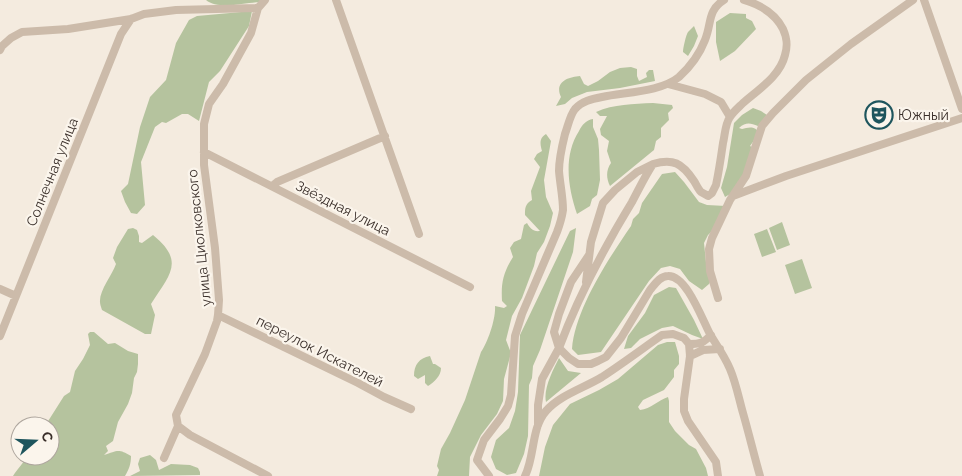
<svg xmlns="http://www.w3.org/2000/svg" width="962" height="476" viewBox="0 0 962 476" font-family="Raleway,sans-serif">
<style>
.green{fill:#b5c39e}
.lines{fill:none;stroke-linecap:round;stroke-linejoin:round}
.minor{stroke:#cba;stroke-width:8}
.labels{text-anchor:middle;stroke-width:4.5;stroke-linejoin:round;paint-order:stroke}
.poi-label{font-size:14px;fill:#3a2f2a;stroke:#fbf5ec;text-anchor:start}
.street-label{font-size:14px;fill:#3a2f2a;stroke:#fbf5ec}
</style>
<rect width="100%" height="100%" fill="#f4ebdf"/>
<path class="green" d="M206,0H261L259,2C244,3 218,10 206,0Z
M252,11L249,26L220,71L209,82L199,121L188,114H182L166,123L162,122L155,127L141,162L145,205L137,214L131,213L125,202L121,191L128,184L140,127L150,97L166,80L176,43L189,20L197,16Z
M730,13L746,14V18L752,21L756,29L735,51L720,61L716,42V22Z
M694,26L698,36L694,46L688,56L683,52C683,48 686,35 688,32C690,30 692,28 694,26Z
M631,67L637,69V76L639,81L647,77L646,73L649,70H653L655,81L620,88L587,92L572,98L565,104L556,106L561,97C554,82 568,77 580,76L584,84L588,86L598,81L610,72L620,68Z
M653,103L672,105L673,108L668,113L669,120L661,128V137L656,141L654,150L610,186C606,178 606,170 611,163L607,151L609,141L601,135L600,129L607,116H600L596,112C614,104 633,104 653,103Z
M753,108L761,111L767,115L758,126C750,123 746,122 739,128L742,129C747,128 752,126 757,130C757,136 754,141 750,146L754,148L753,158L747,160V168L737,190L725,197L721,188L727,167L734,123L742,115Z
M593,119V127L598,139L599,150L600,180L597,195L592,199L590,206L577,214C568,188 563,156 579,131C582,125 586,120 593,119Z
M546,134L551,141L544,180L546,197L553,213L550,226L544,242L537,253L534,266L522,298L512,316L506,340L511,353L504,379L503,401L497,414L481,435L470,457L469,476H437L439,470L437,466L441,449L450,433L465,400L481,352C488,342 496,318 495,306L504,308L507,306L502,301C501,283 503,273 513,257L510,248L514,242L521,239L524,225L527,223C530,228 533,232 540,231L525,215C525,208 525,204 532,200L531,191L540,167L534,159L537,154L542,151C540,144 539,138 546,134Z
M675,172L684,182L699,202L707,205L726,206L715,228L708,235L704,243L706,262L711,280L709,284L702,290L689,281L680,269L670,266L661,268L649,281L601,352L578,355L572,349C575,309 609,258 631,226L633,219L639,213L642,203L662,174Z
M782,222L790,245L777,250L769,228Z
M133,228L137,230L139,236V242L142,243L153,235C186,262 169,275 151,304L155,315L151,334H145L102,310C101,307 100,304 100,302C99,291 112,275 116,264L113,258L117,247L128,229Z
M576,228L573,252L540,350L533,366L532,378L529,385L528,436L524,454L516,473L507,475L496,469L491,457L496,440L509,428L515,411L518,392L520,335L570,231Z
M767,229L776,252L762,257L754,234Z
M802,259L812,288L795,294L785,265Z
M669,287L676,288L694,320L703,339L692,335L673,326L662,328L640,339L631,348L624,349L628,336L645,313L654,295Z
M90,332H94L108,344L115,343L128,351L138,354V364L137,372L134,378L132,393L128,404L118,422L113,441L106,446L108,451L104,455C117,451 118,448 131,456C131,464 129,469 125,476H13C17,469 24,463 27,456H50V426H45L64,396L70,392L75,371L83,359L90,345L88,334Z
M667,342H675L679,356V364L674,370V377L664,390L643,400L638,407L640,410C651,409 658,400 668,397L669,401V422L675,431L689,445L696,449L706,468L708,476H539L545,447L553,425L570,404L599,390L618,379L658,345Z
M430,356L433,364H435L441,368C441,376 434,382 428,386L425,383V375L418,379L414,376C414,365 419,358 430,356Z
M559,358L568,371L581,373L546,402C543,389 553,370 559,358Z
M150,455L156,460L159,470L171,464L190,465L198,468L200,472V475L130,476L140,471L138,464L140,458Z"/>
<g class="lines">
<path class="minor" d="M265,0L258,8L251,33L223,84L209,104L204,124V165L215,248L219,300L218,315L217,321L205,354L176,415L178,426L190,435L268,476
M336,0L419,234
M744,0C761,5 775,13 783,29C787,38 788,45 785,55C780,76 759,89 743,103C739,107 733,112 730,117C725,124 725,135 723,143C721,157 719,171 716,185L712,193L708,196C705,194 703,193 701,192C698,189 696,184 694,181C682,163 673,158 653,164C645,176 639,189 632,202C604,248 578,297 559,348L569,358L578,364H591L598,361L606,357L621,338L650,290C655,284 660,276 668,276C687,275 703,322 711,336C718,347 725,357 730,369C736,383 739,399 743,413C749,434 754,455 760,476
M924,0L962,109
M0,50L2,46L11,38L22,32L68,29L131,19L144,14L176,10L258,8
M668,84L705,94L721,102L730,117
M204,152L470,287
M272,186L277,182L385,136
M733,196L786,176L962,118
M586,282L591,242L603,203L615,190L637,172L651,165
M0,289L16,296
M718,298L710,271L709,249L712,238L730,200L746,176L762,126L773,113L806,80L851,44L913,0
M218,315L358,383L384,397L411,409
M0,336L121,34L131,19
M689,344C701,344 703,343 711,335
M690,356L703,350L720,349
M538,425V405L542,379L559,348L554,332L559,314L571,282L589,255
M164,458L178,426
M489,476L477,460L484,440L500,419L508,406L511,395L515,336L522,314L557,232C560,224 562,217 563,210C563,197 560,184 559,171C559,159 562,146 565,134C568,126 570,115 575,109C582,101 592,99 602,97C625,92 661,92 679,77C690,67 700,53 705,40C712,23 707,11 724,0
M525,476C535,456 531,428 546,411C560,395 584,388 602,377C622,364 642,349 662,335L673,334L684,338L689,344L690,356L684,399V411L688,421L716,462L718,476"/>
</g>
<defs>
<g id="theatre-ring" transform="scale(1.4375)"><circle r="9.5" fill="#fbf5ec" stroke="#1e555d" stroke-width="1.5"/><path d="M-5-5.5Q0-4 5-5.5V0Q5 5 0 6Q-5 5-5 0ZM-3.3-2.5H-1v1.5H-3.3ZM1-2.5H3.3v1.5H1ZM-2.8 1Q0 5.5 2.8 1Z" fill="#1e555d"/></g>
</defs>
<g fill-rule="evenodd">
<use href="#theatre-ring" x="879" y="115"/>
</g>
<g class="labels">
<g class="poi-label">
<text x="898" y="120">Южный</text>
</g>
<g class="street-label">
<text transform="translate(52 172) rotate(-68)" y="5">Солнечная улица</text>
<text transform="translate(343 208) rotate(27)" y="5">Звёздная улица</text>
<text transform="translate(199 238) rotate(-96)" y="5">улица Циолковского</text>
<text transform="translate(320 351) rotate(27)" y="5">переулок Искателей</text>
</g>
</g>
<g transform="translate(35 441) rotate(71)"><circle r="24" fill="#fbf5ec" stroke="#aea69e"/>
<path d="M0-4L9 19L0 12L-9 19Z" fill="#1e555d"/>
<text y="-8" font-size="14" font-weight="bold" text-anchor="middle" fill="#3a2f2a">С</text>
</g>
</svg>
